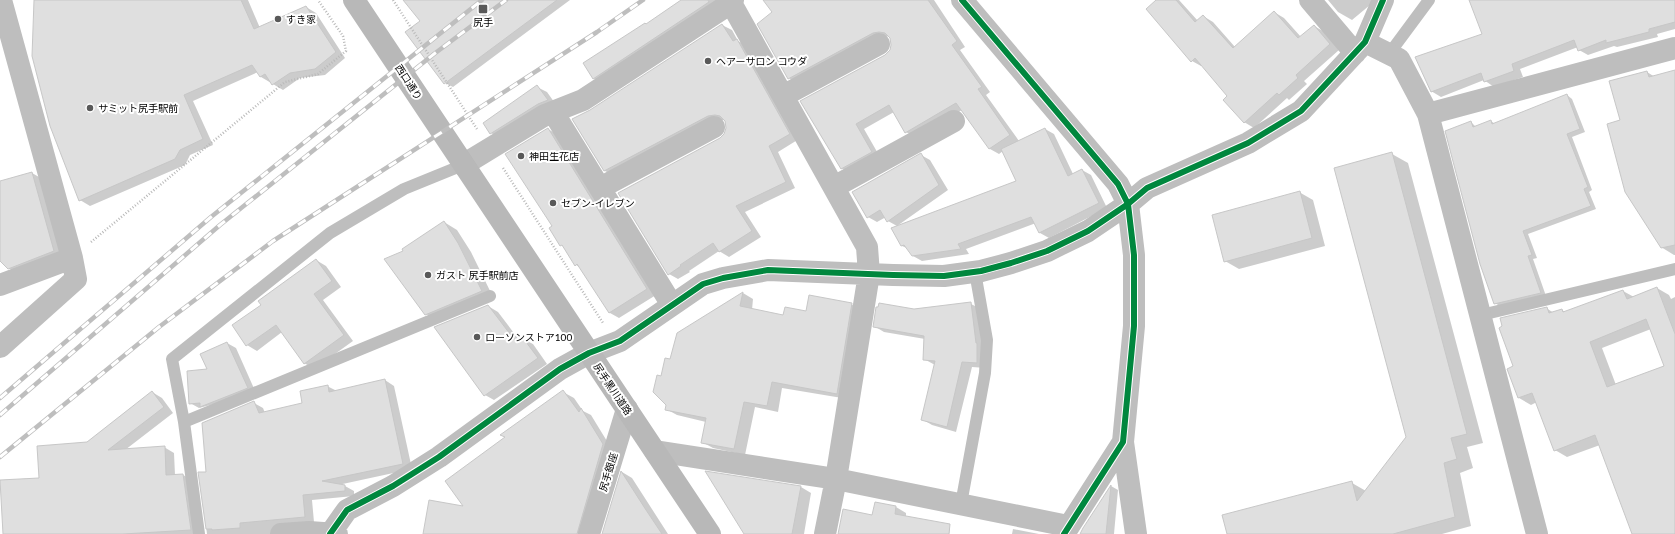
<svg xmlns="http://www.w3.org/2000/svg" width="1675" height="534" viewBox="0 0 1675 534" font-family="Lato,'Noto Sans JP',sans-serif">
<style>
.shadow{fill:#0003;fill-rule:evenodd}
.building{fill:#dfdfdf;stroke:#c7c7c7;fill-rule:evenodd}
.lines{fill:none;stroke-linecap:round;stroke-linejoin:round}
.path{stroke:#b9b9b9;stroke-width:2.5;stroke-dasharray:1 2;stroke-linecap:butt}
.service{stroke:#bebebe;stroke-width:12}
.minor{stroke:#bebebe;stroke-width:22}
.secondary{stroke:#b8b8b8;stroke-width:22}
.rail-casing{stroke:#bebebe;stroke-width:4.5}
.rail{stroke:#fff;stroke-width:3;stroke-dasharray:9;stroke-linecap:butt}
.cycleway-casing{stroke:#fff;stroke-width:8}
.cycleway{stroke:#00873e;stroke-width:6}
.poi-dot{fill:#595959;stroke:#fff;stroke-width:1.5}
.labels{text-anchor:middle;stroke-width:4;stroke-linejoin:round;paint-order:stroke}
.poi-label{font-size:10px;fill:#000;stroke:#fff;text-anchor:start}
.street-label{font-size:10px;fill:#000;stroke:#fff}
</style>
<rect width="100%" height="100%" fill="#fff"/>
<path class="shadow" d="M35,0H248L260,28L306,7L316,13L345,58L325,75L300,78L283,90L261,77L258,72L193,101L213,145L190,155L185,165L90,206L80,200Z
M410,0H570L453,87L445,83L421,21Z
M683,0H721L598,81L593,78Z
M765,0H934L965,47L960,50L990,92L986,95L1019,141L1045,129L1054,134L1073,174L1082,170L1091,175L1107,208L1049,238L1040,233L1036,223L966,249L969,254L922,261L913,256L909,249L902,246L892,229L1017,182L1003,151L999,154L990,149L962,110L915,137L906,132L894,112L864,129L880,157L850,173L841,168L815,122L891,51L892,45L891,38L889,36L882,38L797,84L789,78L774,12Z
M1157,0H1179L1198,21L1203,16L1213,22L1235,47L1274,12L1284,18L1301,37L1314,26L1323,31L1339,50L1304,81L1307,84L1289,100L1287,98L1254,128L1244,122L1229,96L1202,65L1201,66L1192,61Z
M1328,0H1376L1352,20L1338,12Z
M1471,0H1675V29L1657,34L1658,37L1617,47L1614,46L1588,55L1579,50L1578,47L1520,69L1523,77L1494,87L1484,80L1441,97L1431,91L1484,35Z
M722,25L732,30L738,41L746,45L799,139L778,152L795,188L745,212L761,237L729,257L719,251L689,271L690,272L678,279L669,274L720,139L725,134L727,128L725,120L718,121L615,176L605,171L574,120L590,111Z
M1675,71V255H1674L1661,247L1621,121L1647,72L1655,77Z
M537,87L547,92L557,106L501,139L491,133Z
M1567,95L1572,99L1585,132L1572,137L1592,190L1589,192L1596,209L1528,234L1537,258L1533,259L1546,296L1501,307L1495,303L1471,122L1476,127L1491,121L1495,124Z
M548,129L558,135L656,295L619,318L610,313L581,268L576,265L550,228L553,226Z
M1392,154L1408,163L1483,443L1467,447L1473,468L1460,473L1471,526L1442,534H1228L1352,483L1366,491L1407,437Z
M921,155L930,160L948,190L897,226L888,221L886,217L877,222L868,217Z
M32,173L46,181L68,259L22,276L8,268L0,260V182Z
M1299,192L1313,200L1325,246L1239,269L1225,261Z
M444,222L457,230L471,252L494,299L439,321L426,314L404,251Z
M316,260L326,266L341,287L323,300L353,341L314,369L304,363L282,332L257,351L247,345Z
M1657,288L1669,295L1671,299L1675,297V534H1633L1600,445L1567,457L1555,450L1537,402L1531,405L1519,398L1508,369L1515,367L1546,308L1554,313L1562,310L1565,312L1623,291L1634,297ZM1651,329L1665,366L1616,385L1602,348Z
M743,293L753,299L752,310L784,316L851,304L862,310L848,399L782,388L778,412L755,407L745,455L713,448L702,442L706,422L677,415L666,409L667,405L662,377L671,360L678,334Z
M971,304L981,309L986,368L972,367L956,432L932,425L922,419L935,365L924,359L925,339L884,332L874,326L914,310Z
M488,306L498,312L520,341L523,339L533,344L547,364L494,400L485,395Z
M227,343L236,348L256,393L199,408L190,403L209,370Z
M385,380L394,386L412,469L338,485L345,486L354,491V496L312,500L314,522L279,534H207L199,473H208L254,403L263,408L265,413L304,404L327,386L337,391Z
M152,392L162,398L173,413L125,450L164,447L174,453L175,475H183L193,480L200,534H19L40,479Z
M563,392L574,398L583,411L591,415L613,451L588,534H424L465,507L506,438Z
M622,472L632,478L668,534H603Z
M707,473L801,487L811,493L804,534H748Z
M1111,486L1118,490L1114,534H1081Z
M896,507L906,513V517L939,523L950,529L949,534H839L873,516Z
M1013,529L1039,534H1012Z"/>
<path class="building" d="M34,0H241L254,29L306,6L336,52L315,69L290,73L272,85L265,74L260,77L252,65L184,95L203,139L180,150L175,159L79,201L50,126L32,56Z
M403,0H557L444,84L405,32L420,21Z
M681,0H708L709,2L593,79L583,63L645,23L646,24Z
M763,0H928L957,41L952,45L982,87L978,89L1010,135L989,149L956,103L905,133L889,105L856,124L872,152L841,169L800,101L885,55L890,50L891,45L890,38L885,33L879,32L873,33L788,79L757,24L772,12Z
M1156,0H1176L1195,22L1203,15L1233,48L1274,11L1298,38L1314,25L1330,44L1296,75L1298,78L1279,95L1277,93L1244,123L1223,100L1227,96L1195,58L1191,62L1146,9Z
M1469,0H1675V22L1649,29V32L1606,43V40L1578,51L1574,40L1512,64L1514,71L1484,82L1481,73L1431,92L1415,57L1482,34Z
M722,24L733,41L737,39L790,134L769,146L786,182L736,206L752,231L719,252L713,243L680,265L681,266L668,275L618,193L720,138L724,134L726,128L725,121L720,116L715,115L708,116L604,171L572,119L590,110Z
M1675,70V245L1661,248L1625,192L1607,124L1620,120L1609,81L1647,71L1649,77Z
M537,85L548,100L538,104L490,134L483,123Z
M1567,94L1580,129L1567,134L1588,187L1584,189L1591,206L1523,231L1532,255L1528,256L1541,293L1494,304L1480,264L1445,131L1471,121L1473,127L1491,120L1492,124Z
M548,128L647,289L609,313L577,264L575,266L562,245L560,246L549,228L552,226L505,154Z
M1045,128L1068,176L1082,169L1099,203L1039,233L1031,217L958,244L961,249L912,256L904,245L901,246L891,228L1016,181L1001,149Z
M1392,152L1467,434L1451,438L1457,459L1444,463L1455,517L1393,534H1227L1222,515L1352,481L1357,501L1406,437L1334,168Z
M921,153L939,185L887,222L880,210L867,218L852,192Z
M32,172L54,251L8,269L0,261V181Z
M1300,191L1312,238L1224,262L1212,215Z
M444,221L458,243L482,291L425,315L384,259L403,251L402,249Z
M316,259L332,281L314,294L344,335L304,364L276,325L246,346L232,325L261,305L258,301Z
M1657,287L1675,334V534H1632L1595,435L1554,451L1532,393L1518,398L1507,369L1513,366L1499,328L1502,326L1500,318L1547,307L1549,313L1562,309L1563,312L1623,290L1627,299ZM1646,319L1664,366L1607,387L1590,342Z
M743,292L740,306L783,315L785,307L806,311L809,295L852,303L837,394L772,382L767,406L744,402L734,449L701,443L706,418L665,410L666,405L653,392L657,375L661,376L665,358L670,359L677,333Z
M971,302L976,343H977V363L962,362L947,427L921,420L935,361L923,360L924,336L873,327L876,307H878L879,303L914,309Z
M488,305L516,342L523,338L538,358L484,396L434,327Z
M227,342L248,388L200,407V403L189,404L187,371L207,369L200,354Z
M385,379L403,464L322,481L345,485V491L303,495L305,517L240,523V528L212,530V529H206L198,472H206L202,423L254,401L259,413L302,403L300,391L328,385L329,392Z
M563,390L579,412L581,408L603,444L577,534H423L429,500L463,506L445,481L505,437L500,435Z
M152,391L164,407L108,450L165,446L166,475L183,474L191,530L123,534H3L0,480L39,478L37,446L87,442Z
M621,471L646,510L662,534H602Z
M705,471L801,486L792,534H744Z
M1111,485L1106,534H1080L1083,528Z
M875,502L896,506L895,514L950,524L949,534H838L843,509L872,515Z"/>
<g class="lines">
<path class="path" d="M393,0L477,129
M503,168L603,323
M91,242L285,82L318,74L346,51L343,36L318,0"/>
<path class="service" d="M1389,54L1429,0
M1481,315L1675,269
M184,422L490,296
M961,504L985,373L987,340L975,272
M199,534L184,422L172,359L330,233L404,189L463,165"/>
<path class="minor" d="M733,0L731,3L867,247L869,274L836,479L825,534
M962,0L1118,184L1128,204L1134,255V326L1123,442L1064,534
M1310,0L1355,53
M1365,42L1399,59L1428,114L1537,534
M783,96L879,44
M553,112L672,305
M1428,114L1675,48
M463,165L545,115L583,100L731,3
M834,187L954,121
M600,188L714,127
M0,285L72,258
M0,347L76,279L72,258L1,0
M1123,442L1136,534
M655,451L836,479L1068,526
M281,534L309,532L337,534
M330,534L347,510L393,486L439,457L560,369L589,353L620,341L703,284L723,278L768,270L893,275L944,276L981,271L1011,263L1047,251L1088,231L1128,204L1147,188L1248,143L1301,111L1365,42L1383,0
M589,534L627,409"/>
<path class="secondary" d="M354,0L710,534"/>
<g class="rail-casing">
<path id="rail" d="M0,398L211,217L482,0
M0,415L220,225L434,54L506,0
M0,457L159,327L273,241L597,32L643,0"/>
</g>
<use href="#rail" class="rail"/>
<g class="cycleway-casing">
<path id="cycleway" d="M962,0L1118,184L1128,204L1134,255V326L1123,442L1064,534
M330,534L347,510L393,486L439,457L560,369L589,353L620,341L703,284L723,278L768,270L893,275L944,276L981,271L1011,263L1047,251L1088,231L1128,204L1147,188L1248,143L1301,111L1365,42L1383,0"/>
</g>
<use href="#cycleway" class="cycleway"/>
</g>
<g class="poi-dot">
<rect x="478" y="4" width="10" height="10" rx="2"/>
<circle cx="278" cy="19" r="4"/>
<circle cx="708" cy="61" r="4"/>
<circle cx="90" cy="108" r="4"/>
<circle cx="521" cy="156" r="4"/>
<circle cx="553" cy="203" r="4"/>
<circle cx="428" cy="275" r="4"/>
<circle cx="477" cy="337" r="4"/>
</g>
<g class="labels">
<g class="poi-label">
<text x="286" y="23">すき家</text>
<text x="483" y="26" text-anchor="middle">尻手</text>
<text x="716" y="65">ヘアーサロン コウダ</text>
<text x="98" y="112">サミット尻手駅前</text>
<text x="529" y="160">神田生花店</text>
<text x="561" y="207">セブン-イレブン</text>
<text x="436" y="279">ガスト 尻手駅前店</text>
<text x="485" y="341">ローソンストア100</text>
</g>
<g class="street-label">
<text transform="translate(409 82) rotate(57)" y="4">西口通り</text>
<text transform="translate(613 389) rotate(56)" y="4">尻手黒川道路</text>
<text transform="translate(608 472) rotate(-73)" y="4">尻手銀座</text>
</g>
</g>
</svg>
